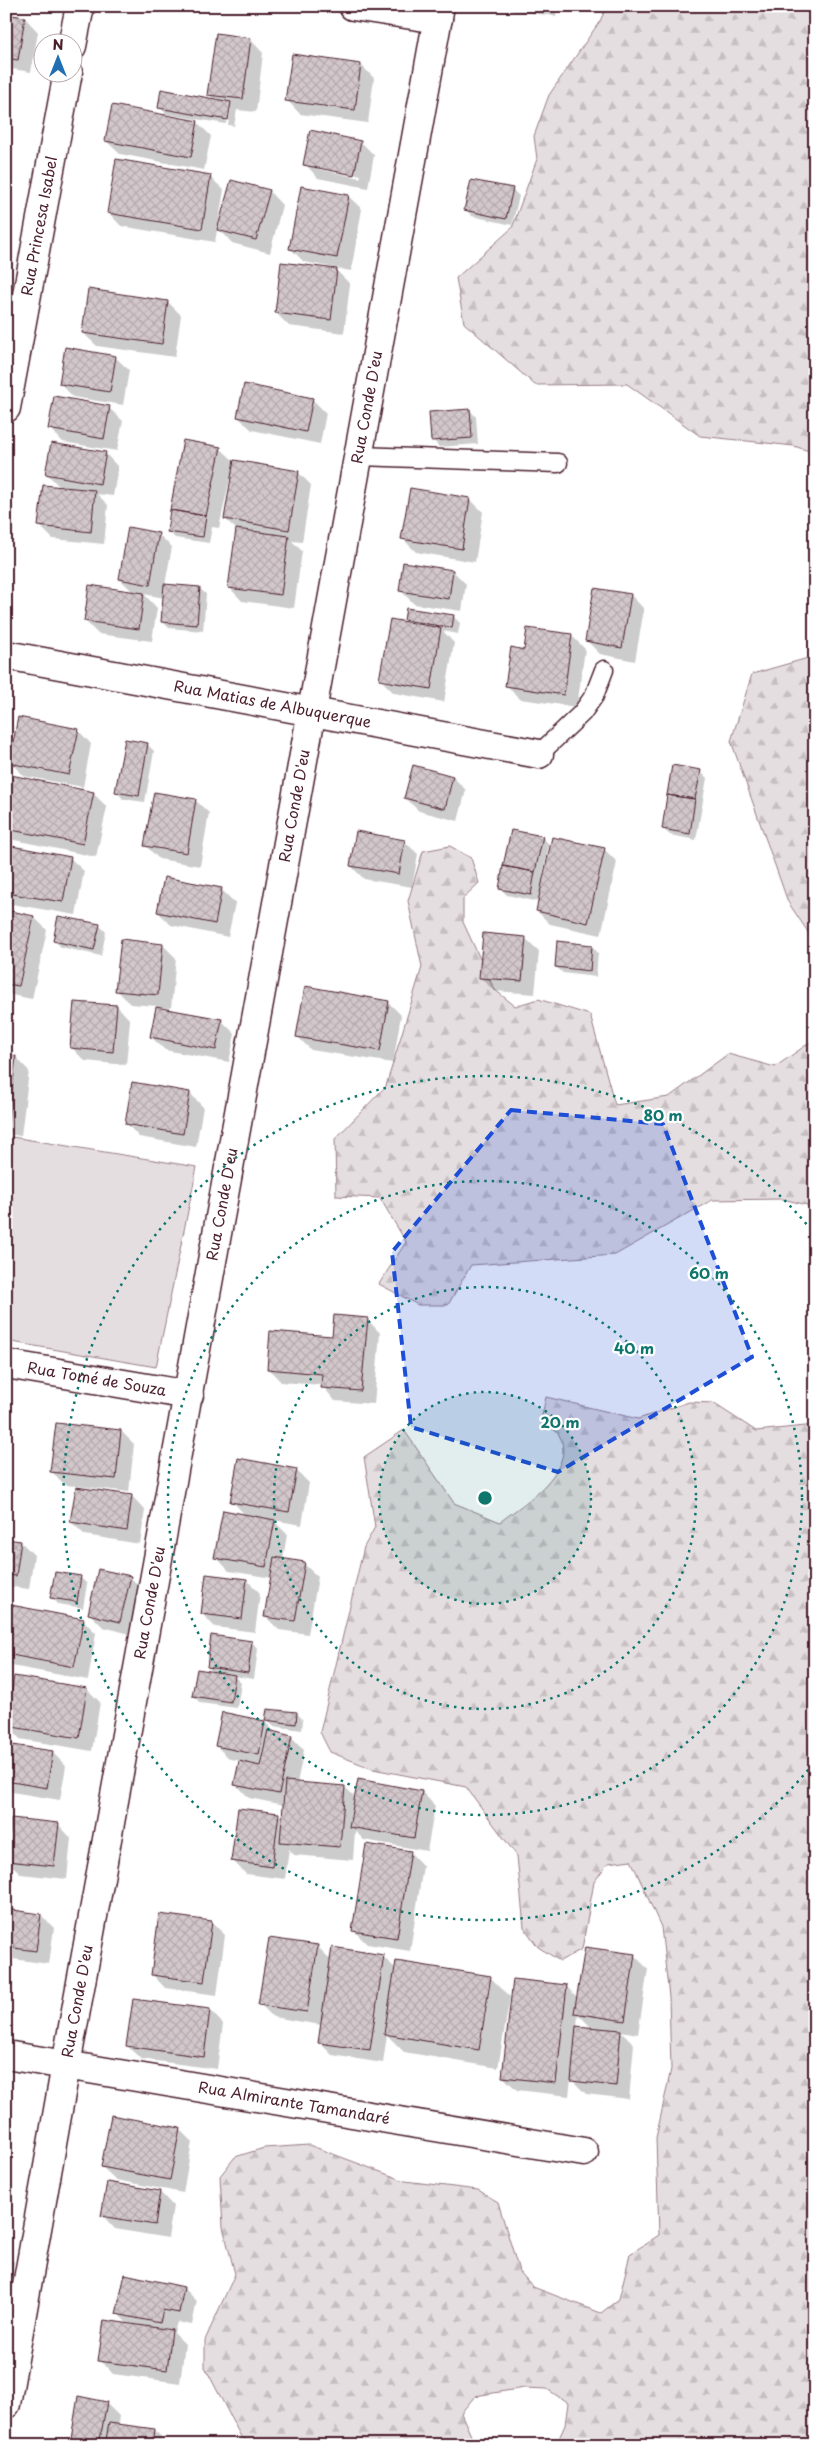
<svg xmlns="http://www.w3.org/2000/svg" width="821" height="2451" viewBox="0 0 821 2451" font-family="'Playpen Sans',sans-serif">
<style>
.grass{fill:#e5dee0;stroke:#987e86}
.forest{fill:url(#forest-firs);stroke:#987e86}
.shadow{fill:#0003;fill-rule:evenodd}
.building{fill:url(#building-cross-hatch);stroke:#4a1f2b}
.lines{fill:none;stroke-linecap:round;stroke-linejoin:round}
.lane-casing{stroke:#4a1f2b;stroke-width:21}
.street-casing{stroke:#4a1f2b;stroke-width:31}
.lane{stroke:#fff;stroke-width:18}
.street{stroke:#fff;stroke-width:28}
.marked{fill:#1d4ed8;fill-opacity:0.2;stroke:#1d4ed8;stroke-width:4;stroke-dasharray:10 6;stroke-linejoin:round}
.ring{fill:none;stroke:#0f766e;stroke-width:2.5;stroke-dasharray:2.5 5}
.labels{text-anchor:middle;stroke-width:4.5;stroke-linejoin:round;paint-order:stroke}
.street-label{font-size:15px;fill:#4a1f2b;stroke:#fff}
.centre{fill:#0f766e;stroke:#fff;stroke-width:2.5}
.ring-label{font-size:15px;text-anchor:middle;font-weight:bold;fill:#0f766e;stroke:#fff;stroke-width:4.5;stroke-linejoin:round;paint-order:stroke}
</style>
<defs>
<pattern id="forest-firs" width="22" height="20" patternUnits="userSpaceOnUse" patternTransform="scale(1.25)"><rect width="22" height="20" fill="#e5dee0"/><path d="M5 1l3.5 6h-7zM16 11l3.5 6h-7z" fill="#c6bec0"/></pattern>
<pattern id="building-cross-hatch" width="8" height="8" patternUnits="userSpaceOnUse" patternTransform="scale(1.25)"><rect width="8" height="8" fill="#d2c7cb"/><path d="M0 0l8 8M0 8l8-8" fill="none" stroke="#b6aaae"/></pattern>
</defs>
<rect width="100%" height="100%" fill="#fff"/>
<filter id="ink" filterUnits="userSpaceOnUse"><feTurbulence type="fractalNoise" baseFrequency=".02" numOctaves="2"/><feDisplacementMap in="SourceGraphic" scale="10" xChannelSelector="R" yChannelSelector="G"/><feConvolveMatrix kernelMatrix="1 2 1 2 8 2 1 2 1" color-interpolation-filters="sRGB"/></filter>
<g filter="url(#ink)">
<path class="grass" d="M6,1136L197,1167L156,1367L6,1341Z"/>
<path class="forest" d="M607,6H815V453L794,446L700,436L627,384L535,385L464,323L456,278L512,228L537,159L534,136L549,95L600,21Z
M815,656V1207L783,1199L712,1200L615,1255L471,1265L448,1305H418L379,1284L406,1242L380,1198L336,1196L335,1139L386,1086L422,967L408,901L423,851L450,846L471,858L479,883L463,898V922L494,989L515,1006L538,999L590,1015L615,1105L669,1097L728,1054L775,1067L812,1041L814,941L788,902L731,741L752,674Z
M546,1397L638,1419L689,1402L713,1403L756,1431L815,1425V2445H556L565,2425L568,2403L547,2389L524,2388L475,2396L461,2413L475,2445H254L241,2437L205,2367V2340L235,2274L223,2227L220,2176L235,2157L264,2148L309,2145L405,2181L478,2190L498,2202L519,2271L533,2287L601,2313L619,2299L630,2254L659,2235L656,2138L671,2069L669,1997L661,1927L631,1860L608,1863L594,1882L582,1949L560,1961L538,1947L524,1927L517,1856L466,1787L373,1769L330,1752L320,1732L364,1547L375,1527L364,1457L404,1430L454,1503L500,1522C523,1504 578,1470 559,1435C556,1430 546,1424 541,1420Z"/>
<path class="shadow" d="M508,6H557L556,16L513,11Z
M6,15L25,18L38,32L31,72L6,68Z
M250,39L263,53L256,112L237,110L234,126L228,125L231,109H228L226,124L166,114L160,107L214,100L209,94Z
M293,55L361,65L374,78L368,123L300,114L287,100Z
M6,71L12,77L7,123H6Z
M197,122L211,136L204,170L120,154L106,141Z
M311,132L361,142L374,155L368,188L318,178L305,164ZM318,167L361,175L360,178L318,169Z
M210,177L224,190L215,242L121,226L108,212Z
M512,189L519,196L512,225L472,216L466,210Z
M269,191L282,205L270,253L232,243L219,229Z
M348,196L362,209L351,271L304,262L291,249Z
M336,270L350,284L344,333L289,326L276,313Z
M168,302L181,315L175,357L97,346L83,333Z
M115,357L129,370L123,405L73,397L60,383Z
M312,399L326,413L320,444L252,430L238,417Z
M109,408L123,421L117,451L63,442L49,428Z
M470,410L476,417L478,444L439,447L433,440Z
M220,448L234,461L298,472L311,485L302,542L292,541L302,551L294,608L242,601L229,587L237,530L225,519L233,478H230L219,528L212,527L209,543L175,538L168,531Z
M105,453L118,467L113,496L97,494L108,505L104,544L53,539L40,526L61,488L47,474Z
M470,499L483,512L475,562L416,552L403,539Z
M158,534L172,547L165,585L199,588L206,594L203,631L169,628L162,621L164,598L144,594L157,608L152,641L98,634L85,621L134,593L120,579Z
M453,571L466,584L462,611L414,604L400,590Z
M631,595L644,609L635,661L600,654L587,641Z
M453,616L460,623L458,634L443,631L454,643L444,702L394,693L381,680L410,624L406,620Z
M529,629L572,636L585,649L577,707L520,699L506,685L525,651Z
M78,730L91,744L83,787L24,776L10,762Z
M147,744L154,751L145,802L123,799L117,792Z
M413,767L453,777L466,790L458,821L419,811L405,798Z
M700,771L707,778L696,840L670,835L663,829Z
M6,777L93,793L107,807L96,857L10,839L6,836Z
M195,800L209,813L200,866L159,859L146,846Z
M542,837L549,844L542,878L604,849L617,862L601,935L550,924L537,911L539,902L507,895L500,888Z
M404,841L418,854L412,887L364,879L351,866Z
M6,847L70,858L84,871L76,915L6,903Z
M221,889L235,903L228,937L171,925L158,912Z
M6,911L34,917L47,930L32,999L6,994Z
M99,925L106,932L101,956L61,947L54,940Z
M525,938L539,951L535,994L494,991L480,977Z
M163,945L176,958L171,1008L158,1007V1009L221,1020L235,1034L229,1062L165,1050L151,1037L157,1006L130,1004L117,990Z
M592,946L598,953L596,977L563,973L556,967Z
M388,1002L401,1015L393,1063L311,1050L297,1036Z
M117,1006L130,1020L126,1065L85,1061L72,1048Z
M6,1056L16,1057L29,1071L21,1136L6,1134Z
M133,1083L190,1093L203,1107L196,1147L139,1137L126,1123Z
M367,1319L380,1333L374,1404L335,1401L322,1385L281,1382L268,1368Z
M121,1431L134,1444L129,1492L78,1486L77,1489L132,1496L145,1510L140,1544L85,1535L71,1522L77,1486L65,1485L51,1471Z
M296,1470L309,1483L302,1525L273,1520L287,1534L283,1560L304,1564L318,1577L308,1634L279,1630L265,1616L272,1578L229,1571L216,1557L246,1516L232,1501Z
M6,1540L21,1542L34,1555L29,1589L6,1586Z
M80,1577L87,1584L83,1608L58,1604L52,1597Z
M131,1578L144,1591L134,1635L103,1627L90,1614Z
M247,1580L260,1593L255,1632L215,1627L202,1614Z
M6,1605L83,1620L96,1633L88,1680L6,1665Z
M252,1642L258,1649L254,1679L234,1676L241,1683L237,1708L200,1703L194,1696L215,1674L208,1667Z
M87,1689L100,1702L92,1751L20,1739L7,1725Z
M297,1713L303,1720L302,1730L273,1726L267,1720Z
M223,1714L265,1722L276,1733L291,1737L304,1750L297,1783L345,1787L356,1798L422,1792L435,1806L427,1851L364,1840L355,1831L353,1860L294,1855L289,1849L285,1879L246,1874L233,1861L278,1814L283,1819L284,1805L249,1798L236,1784L241,1761L230,1759L216,1746Z
M6,1745L52,1752L66,1766L60,1800L6,1791Z
M58,1824L71,1838L67,1879L21,1874L8,1861Z
M410,1852L423,1866L410,1951L367,1944L354,1931Z
M6,1867L12,1873L9,1893L6,1892Z
M6,1910L41,1915L54,1928L49,1964L6,1958Z
M212,1922L225,1935L217,1995L165,1988L152,1974Z
M317,1946L331,1960L383,1957L396,1969L491,1978L510,1997L498,2068L404,2052L387,2035L383,2063L332,2055L319,2042L321,2025L273,2017L260,2004Z
M634,1955L648,1969L638,2034L621,2031L634,2044L629,2099L586,2094L571,2079L569,2096L517,2090L503,2077L566,1986L578,1998ZM578,2014L592,2028L577,2027Z
M210,2010L223,2024L217,2069L141,2059L127,2046Z
M179,2129L192,2142L183,2193L116,2180L102,2167Z
M160,2192L173,2206L168,2238L115,2229L102,2215Z
M6,2255L14,2262L10,2286H6Z
M184,2288L197,2301L192,2325L177,2322L174,2333L185,2344L180,2383L113,2374L100,2360L129,2325L117,2313Z
M106,2403L119,2416L118,2425L155,2430L168,2445H71Z"/>
<path class="building" d="M6,14L25,17L18,60L6,58Z
M216,33L251,38L243,99L207,95Z
M292,54L361,64L355,110L285,101Z
M161,89L231,102L228,120L158,108Z
M112,105L198,121L191,157L105,141Z
M310,130L361,141L354,175L303,165Z
M116,159L211,175L202,229L107,213Z
M231,180L270,190L256,240L217,230Z
M471,180L513,188L506,219L464,210Z
M301,186L349,195L337,258L289,249Z
M281,262L337,269L331,320L275,313Z
M88,289L168,301L162,344L82,333Z
M65,347L116,356L110,392L59,384Z
M244,384L313,398L306,432L237,417Z
M54,396L110,406L104,439L48,429Z
M470,409L472,438L431,441L429,412Z
M183,440L221,447L206,516L170,510Z
M51,443L106,452L100,484L45,474Z
M234,460L299,471L289,530L224,519Z
M43,485L95,490L91,532L38,526Z
M410,488L470,498L462,549L401,539Z
M170,510L206,516L203,537L167,532Z
M128,527L159,533L150,585L119,579Z
M236,529L289,536L281,595L228,588Z
M403,562L453,570L449,599L399,591Z
M164,584L200,587L197,625L161,622Z
M89,585L144,593L139,629L84,621Z
M594,588L631,594L622,648L585,641Z
M406,608L454,615L452,628L404,620Z
M390,619L441,628L431,689L379,680Z
M527,628L572,634L564,695L505,686L511,647L524,650Z
M18,717L79,729L69,775L9,763Z
M125,739L148,743L139,796L115,792Z
M413,765L453,776L445,809L404,798Z
M672,765L701,770L695,799L667,795Z
M6,774L94,792L83,844L6,829Z
M154,792L196,799L187,853L144,846Z
M667,795L695,799L690,834L662,829Z
M511,830L543,836L535,872L503,866Z
M356,831L405,840L399,874L350,866Z
M552,837L605,848L588,923L536,911Z
M6,845L71,857L63,902L6,893Z
M503,866L535,872L531,895L499,889Z
M164,877L222,888L215,924L157,912Z
M6,910L34,916L19,986L6,984Z
M58,916L100,924L94,950L53,941Z
M483,933L526,937L522,981L479,978Z
M121,939L163,944L158,995L115,991Z
M557,941L592,945L590,971L555,967Z
M305,986L389,1001L380,1051L296,1037Z
M74,1002L117,1005L113,1052L70,1048Z
M156,1007L222,1019L216,1050L150,1037Z
M6,1055L16,1056L8,1123H6Z
M132,1082L190,1092L183,1134L125,1124Z
M334,1315L368,1318L361,1391L321,1388L322,1374L267,1369L270,1331L332,1336Z
M56,1423L121,1430L116,1479L50,1472Z
M238,1458L297,1469L289,1512L230,1502Z
M76,1487L132,1495L127,1531L70,1522Z
M223,1510L275,1520L266,1567L214,1558Z
M6,1539L21,1541L16,1576L6,1575Z
M274,1557L305,1562L295,1621L264,1617Z
M98,1569L131,1576L120,1622L88,1614Z
M55,1572L81,1576L77,1602L50,1598Z
M206,1574L247,1579L242,1619L201,1614Z
M6,1604L84,1619L74,1667L6,1654Z
M211,1635L252,1641L248,1673L207,1667Z
M197,1669L235,1675L231,1702L192,1696Z
M14,1676L87,1688L79,1738L6,1726Z
M267,1709L297,1712L296,1724L265,1720Z
M222,1712L265,1721L259,1755L215,1746Z
M268,1730L292,1736L279,1794L234,1785L239,1761L260,1766Z
M6,1744L53,1751L47,1788L6,1781Z
M358,1779L422,1791L414,1838L349,1827Z
M285,1781L345,1786L340,1847L280,1842Z
M238,1808L279,1813L272,1867L231,1861Z
M11,1818L59,1823L54,1866L7,1861Z
M366,1844L411,1851L397,1938L352,1931Z
M6,1909L41,1914L36,1951L6,1947Z
M159,1914L212,1921L204,1982L151,1975Z
M269,1938L318,1945L307,2012L258,2005Z
M332,1947L384,1955L370,2050L318,2043Z
M585,1947L635,1954L625,2021L574,2013Z
M396,1961L491,1976L479,2050L384,2034Z
M513,1979L567,1985L556,2083L502,2077Z
M133,1999L210,2009L204,2057L126,2046Z
M576,2026L621,2030L616,2086L571,2081Z
M111,2115L180,2128L170,2180L101,2167Z
M107,2182L160,2191L155,2225L101,2216Z
M125,2274L184,2287L179,2313L163,2310L160,2323L116,2314Z
M104,2320L172,2330L167,2370L98,2361Z
M78,2396L107,2402L99,2445H70Z
M109,2423L155,2429L153,2445H105Z"/>
<g class="lines">
<g class="lane-casing">
<path id="lane" d="M359,456L558,463
M539,754L582,713L594,696L604,670"/>
</g>
<g class="street-casing">
<g id="street">
<path d="M353,6L438,19"/>
<path d="M72,46L80,6"/>
<path id="s1" d="M6,408L68,72"/>
<path id="s2" d="M6,655L539,754"/>
<path id="s3" d="M6,1364L189,1395"/>
<path id="s4" d="M6,2055L584,2152"/>
<path id="s5" d="M6,2404L66,2065L440,6"/>
</g>
</g>
<use href="#lane" class="lane"/>
<use href="#street" class="street"/>
</g>
</g>
<path class="marked" d="M511,1110L663,1124L752,1357L558,1472L411,1427L392,1252Z"/>
<circle cx="485" cy="1498" r="106" fill="#0f766e" fill-opacity=".12"/>
<g class="ring">
<circle cx="485" cy="1498" r="106"/>
<circle cx="485" cy="1498" r="211"/>
<circle cx="485" cy="1498" r="317"/>
<path d="M813 1764A422 422 0 1 1 813 1232"/>
</g>
<g class="labels">
<g class="street-label">
<text dy="5" stroke="none"><textPath href="#s1" startOffset="185">Rua Princesa Isabel</textPath></text>
<text dy="5" stroke="none"><textPath href="#s5" startOffset="2029">Rua Conde D'eu</textPath></text>
<text dy="5" stroke="none"><textPath href="#s2" startOffset="271">Rua Matias de Albuquerque</textPath></text>
<text dy="5" stroke="none"><textPath href="#s5" startOffset="1624">Rua Conde D'eu</textPath></text>
<text dy="5" stroke="none"><textPath href="#s5" startOffset="1219">Rua Conde D'eu</textPath></text>
<text dy="5" stroke="none"><textPath href="#s3" startOffset="92">Rua Tomé de Souza</textPath></text>
<text dy="5" stroke="none"><textPath href="#s5" startOffset="814">Rua Conde D'eu</textPath></text>
<text dy="5" stroke="none"><textPath href="#s5" startOffset="409">Rua Conde D'eu</textPath></text>
<text dy="5" stroke="none"><textPath href="#s4" startOffset="292">Rua Almirante Tamandaré</textPath></text>
</g>
</g>
<circle cx="485" cy="1498" r="8" class="centre"/>
<g class="ring-label">
<text x="663" y="1121">80 m</text>
<text x="709" y="1279">60 m</text>
<text x="634" y="1354">40 m</text>
<text x="560" y="1428">20 m</text>
</g>
<rect width="821" height="2451" fill="none" stroke="#fff" stroke-width="25"/>
<rect x="12" y="12" width="796" height="2426" fill="none" stroke="#4a1f2b" stroke-width="2" filter="url(#ink)"/>
<g transform="translate(58 58)"><circle r="24" fill="#ffffff" stroke="#b7a5aa"/>
<path d="M0-4L9 19L0 12L-9 19Z" fill="#1f6fb2"/>
<text y="-8" font-size="14" font-weight="bold" text-anchor="middle" fill="#4a1f2b">N</text>
</g>
</svg>
